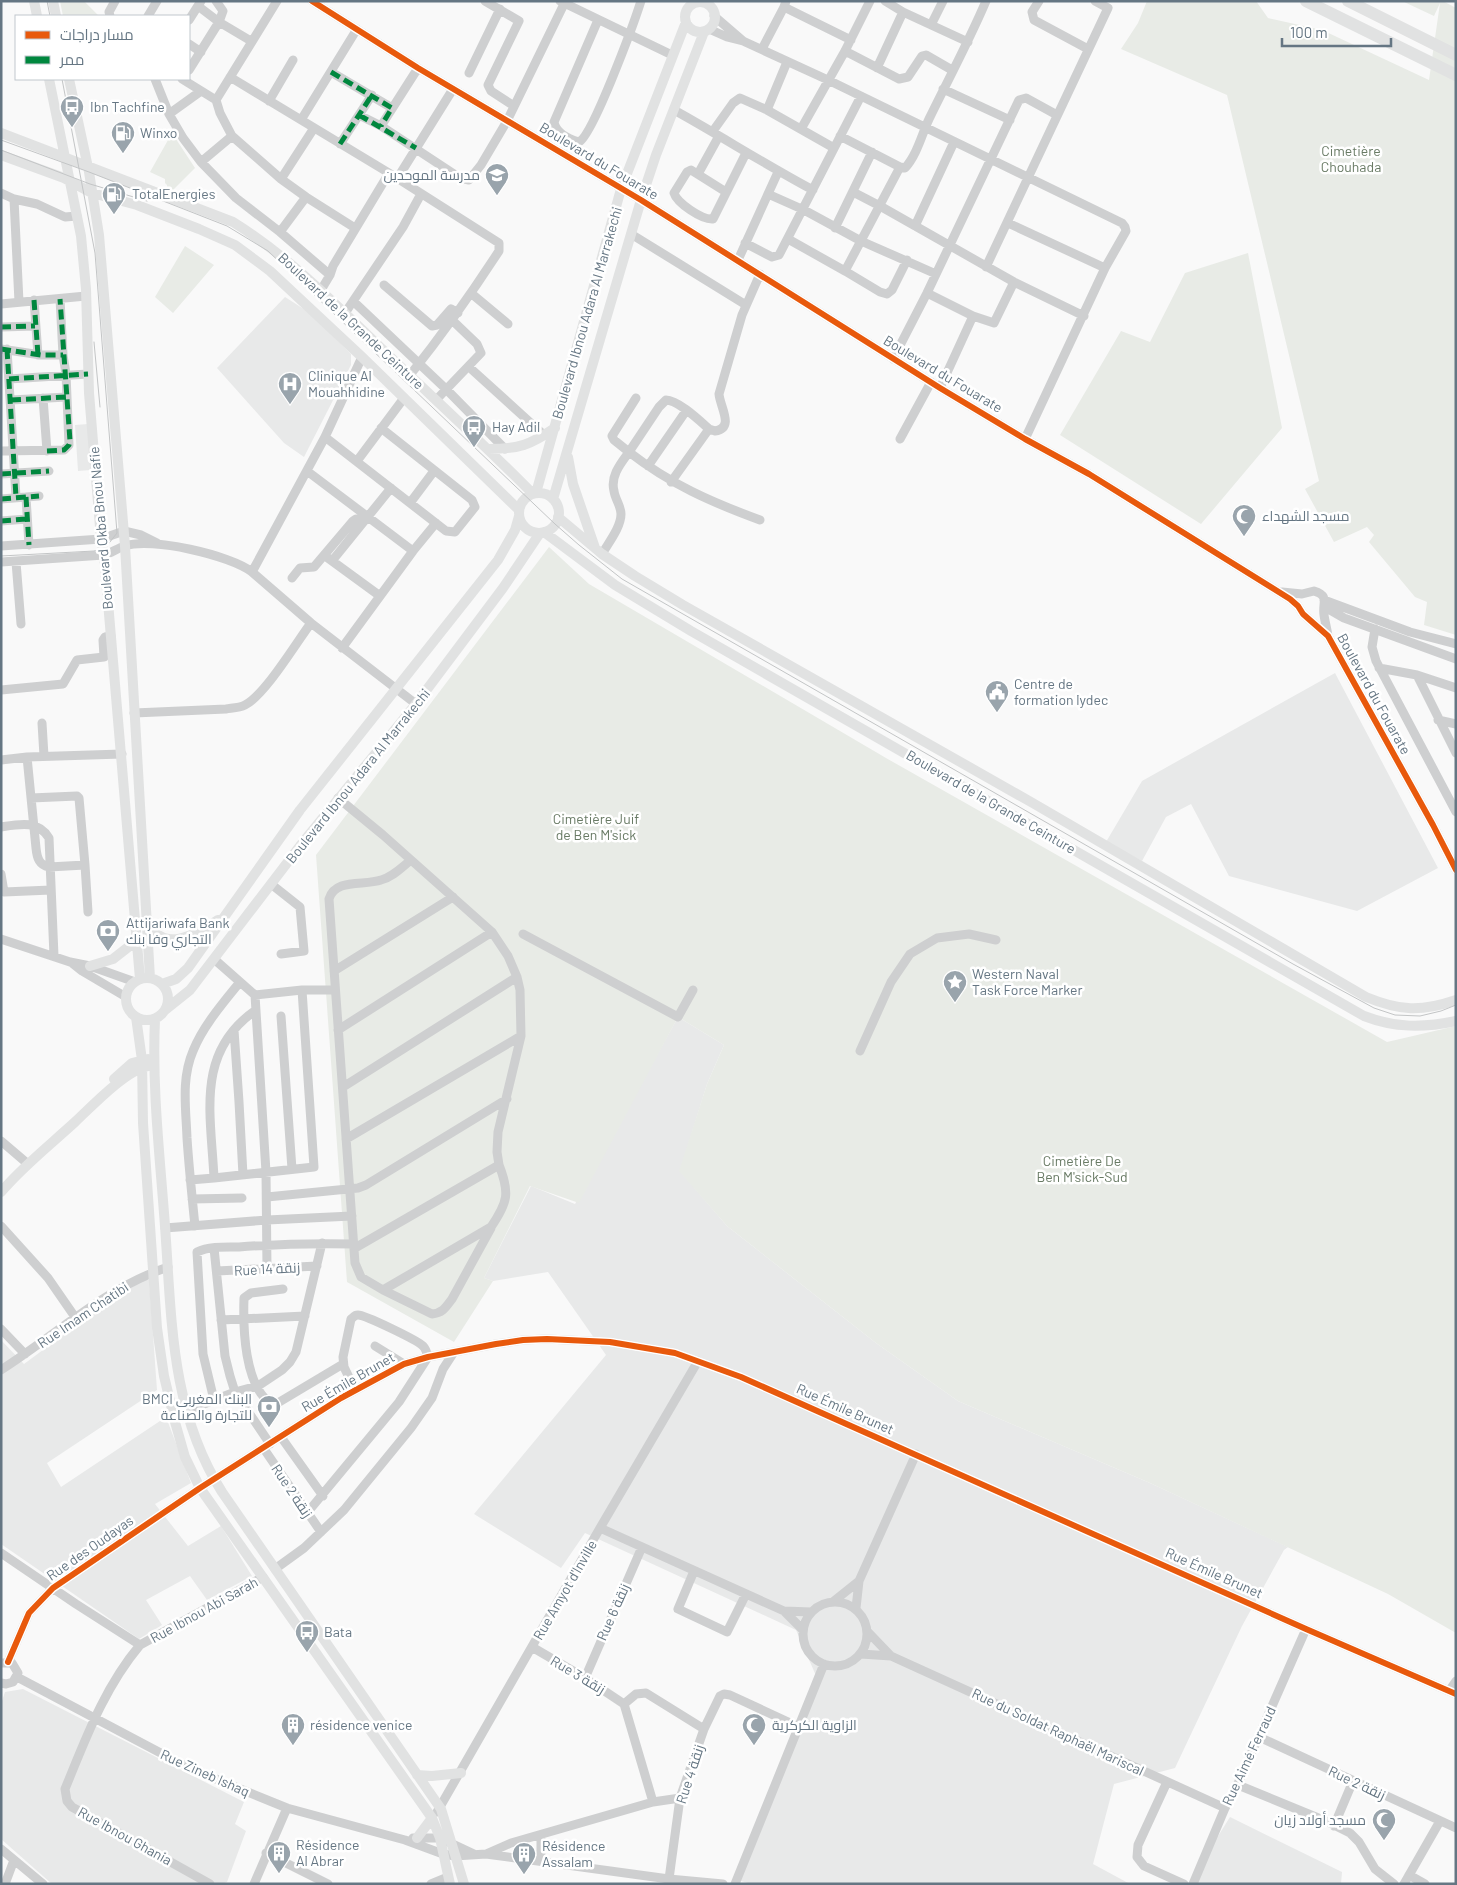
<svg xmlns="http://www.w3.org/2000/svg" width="1457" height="1885" viewBox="0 0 1457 1885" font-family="Barlow,Cairo,sans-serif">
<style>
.built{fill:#e8e9e9}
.green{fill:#e8ebe6}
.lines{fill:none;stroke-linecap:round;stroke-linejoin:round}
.minor{stroke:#cecfd0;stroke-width:9}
.major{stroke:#e1e2e2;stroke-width:10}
.highway{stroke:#e1e2e2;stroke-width:12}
.tram{stroke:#c3c5c6;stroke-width:1}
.quiet{stroke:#00873e;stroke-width:5;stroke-dasharray:10 5;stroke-linecap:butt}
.cycleway-casing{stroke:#fff;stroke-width:9}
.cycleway{stroke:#e8590c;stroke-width:6}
.labels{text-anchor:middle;stroke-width:5;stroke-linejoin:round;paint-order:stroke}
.poi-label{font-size:14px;fill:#657683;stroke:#fff;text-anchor:start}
.park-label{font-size:14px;fill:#687a64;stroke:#fff}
.street-label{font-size:14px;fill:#657683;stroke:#fff}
</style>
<rect width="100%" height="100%" fill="#f9f9f9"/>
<path class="built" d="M285,297L310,313L351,354V365L304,457L284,443L217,368Z
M88,424L91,470L78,471L75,425Z
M1335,673L1438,868L1357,911L1229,876L1191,804L1166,817L1142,861L1106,842L1142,781Z
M678,1017L724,1045L707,1084L680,1171L727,1226L876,1343L958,1401L1150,1483L1288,1547L1284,1550L1242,1626L1175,1768L1114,1784L1093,1864L1130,1884H752L733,1879L817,1678L796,1630L585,1533L561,1568L474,1514L606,1355L548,1272L493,1281L484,1278L531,1186L575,1204Z
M143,1280H149L157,1390L47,1463L61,1487L166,1417L191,1483L155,1504L188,1546L221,1526L252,1576L207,1600L190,1576L146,1600L162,1625L139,1639L1,1544V1340L24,1364L78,1324Z
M23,1689L244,1802L235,1824L246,1831L227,1882L222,1884H52L1,1839V1704L5,1692Z
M1230,1817L1342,1872L1341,1884H1188Z"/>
<path class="green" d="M60,1H84L99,16H63Z
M1147,1H1256L1268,18L1322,30L1429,80L1440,3L1434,16L1402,1H1443L1456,8V635L1424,625L1427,602L1415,597L1369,542L1374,535L1367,527L1334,542L1305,489L1319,481L1227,95L1121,49L1138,23Z
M172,133L195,168L171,192L167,189V185L165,183V179L150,172Z
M185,246L214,265L173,313L155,297Z
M1248,253L1282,428L1201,524L1060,435L1121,331L1150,342L1185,273Z
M549,547L589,584L886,758L1387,1042L1456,1026V1633L1388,1594L1150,1483L958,1401L876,1343L727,1226L679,1171L707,1084L724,1045L678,1017L579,1203L530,1186L484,1278L493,1281L454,1342L347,1282L316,855Z"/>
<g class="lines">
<path class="minor" d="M277,1L216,100L220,113L232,136L281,179L306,197L280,232
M312,1L418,68L641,200L940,388L1025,439L1089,474L1290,599L1298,606L1303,614L1328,636L1433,825L1456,870
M485,1L519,21L488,85L491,91L514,106
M560,1L672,55
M786,1L784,7L851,40
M885,1L903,12L968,42
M1039,1L1032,12L1034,20L1088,49
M198,6L219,22L251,41
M110,16L109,12L115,1
M148,16L157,1
M714,16L743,41
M189,20L201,1
M598,20L554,122C556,133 569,139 579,142C593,135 634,23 641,1
M931,25L943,1
M709,29L727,37L743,41L828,80L1122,223L1125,227L1126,231L1105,268L1025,439
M189,44L201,52
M762,49L784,7
M845,51L899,79L908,77L922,56L926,55L952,70
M877,68L903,12
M189,70L219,22L223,11L216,1
M331,72L392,108
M469,73L500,9
M230,77L389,173L499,243V251C471,294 442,335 410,375
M155,79L169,114L183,138L201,162L236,198L280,232L330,275
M182,79L216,100
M943,89L1010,120
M269,101L293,60
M674,110C721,136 766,165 813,190
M767,110L787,62
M169,114L201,91
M359,115L381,126L460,178L469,180L481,165L507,121L564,4
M301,120L357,29
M381,126L418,68
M801,129L845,51L870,1
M713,131L733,103L740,98L767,110L834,148
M840,136L900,167L905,168C917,155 922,134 929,119C948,80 969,41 986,1
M340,144L372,95
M201,162L232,136
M698,174L719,136
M281,179L314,128
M397,179L453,89
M726,192L691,170L687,172L674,193C677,203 702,220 713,219L746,153
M853,192L880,206L1014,282L1084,316
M1,193L14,199L19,302
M768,194L804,210L861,241L936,274
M306,197L355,228
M14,199L37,204L65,217L77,216
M1008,223L1105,268
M915,226L954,142
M835,228L872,152
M631,234L746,305
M788,239L845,271L900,167
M745,243L772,257L779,255L861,96
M738,260L778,172
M986,267L1108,8L1095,1
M845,271L880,292L887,294L892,290L907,260
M384,285L432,326L437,325L451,309L458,313
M321,290L330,275L333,266L389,173
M927,293L973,316L994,323L1014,282
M472,294L508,324
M34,300L38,355
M353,301L447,390L505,449
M1,304L86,296
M345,313L403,227L421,194
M1,327L35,326
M1,349L41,355H63
M7,349L16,497
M893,359L927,293L1019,100L1026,98L1057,115
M469,367L544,435
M9,379L88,374
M940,388L973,316
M43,398L47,451
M636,398L612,436L614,440L629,452L659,407L666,400C678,400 700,421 709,429L715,431C735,428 720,407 719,394L742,315L760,274
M11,400L67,397
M436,400L481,353L477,344L453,321
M325,437L446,531L455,532L475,507L472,500L381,428
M900,439L931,382
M1,451L64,450L69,445L66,374L63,355L60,299
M357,461L404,398
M648,466L686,411
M307,471L413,551
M1,474L49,471
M671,482L709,429
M26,497L29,545
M1,499L39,496
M410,503L434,471
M1,521L27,519
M1,546L101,539L124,531L141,535L157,543
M602,554C609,542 621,527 621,514C621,506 615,499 614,491C610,476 621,463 629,452C670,484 711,502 760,520
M328,558L380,596
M332,561L391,488
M1,562L104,555C112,553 117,548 125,546C151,537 230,555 252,572L325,437L362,357
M16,562L21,624
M252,572L311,623L416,704
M292,578L300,568L314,567L353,521L356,519L361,523
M1282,592L1302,594L1314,591C1330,596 1322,603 1324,615C1325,622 1327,629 1328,636
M1324,600L1410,632L1456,644
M1325,607L1344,618L1456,659
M1375,629L1372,647L1376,661L1456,812
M342,648L413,551L436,523
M1379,668L1417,675L1456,688
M1417,675L1456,753
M1,690L63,684L77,660L104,657L103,640L105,637L111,636
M134,713L226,709C232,708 239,708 245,705C265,695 296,643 311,623
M1438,720L1456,724
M42,723L44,756
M27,757L36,848C37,858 39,865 49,867L85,865L79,798L77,796L31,798
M1,760L27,757L122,754
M338,798L383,835L492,932L508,956L517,977L520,990L521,1036L498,1132L497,1152L499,1165L355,1248
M1,827C20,824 38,820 49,838L54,956
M411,860C402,867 393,877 381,880C364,886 335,878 329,899L355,1263L361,1277L383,1290L491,1227C508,1202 510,1193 499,1165
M85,865L88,912
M1,874L4,892L51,890
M271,884L300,907L304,951L281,954
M523,934L678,1017L693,990
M1,939L70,962L90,966L135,982
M214,959L255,995L266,1172L267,1269
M72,963L82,971L126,997
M334,971L453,897
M255,995L302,990H335
M256,1010C195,1052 211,1114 214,1178L314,1167L302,990
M281,1016L292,1169
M234,1030L239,1102L243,1175
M338,1030L492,932
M860,1051L891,982L910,954L937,938L969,934L996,940
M343,1087L517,977
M346,1139L521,1036
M1,1141L28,1164
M190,1180L214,1178
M267,1197L358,1188L366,1185L507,1099
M192,1199L242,1198
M1,1226L48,1278L75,1317
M195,1226C192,1197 189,1168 187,1138C186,1109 181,1079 193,1051C203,1026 223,1003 240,982
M165,1228L267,1220L352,1216
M214,1248L225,1356L230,1376L235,1392L270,1444
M217,1271L317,1266
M283,1289L251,1293L244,1298C243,1327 244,1387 272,1404H276L343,1364
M383,1290L432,1314C443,1313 446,1307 452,1299L491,1228
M221,1320L305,1316
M1,1329L25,1354
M375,1346L404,1364
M1,1370C56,1335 105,1288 168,1267
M214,1400L203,1354L197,1252C209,1246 226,1247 239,1247C278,1244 316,1243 355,1244
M186,1411L235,1392L258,1386L282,1370L290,1362L296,1352L322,1243
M281,1437L323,1496
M264,1449L321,1532
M307,1513L399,1402L428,1357C427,1353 426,1349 423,1346C417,1340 365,1315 358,1315C354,1315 354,1317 351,1319L343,1357L344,1367L355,1390
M600,1528L784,1611L803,1630
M1,1553L76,1604L140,1645
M275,1569L304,1548L344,1510L411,1428L432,1398L443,1369L454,1352
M694,1571L678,1609L727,1632L746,1594
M834,1601L859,1581
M803 1634a32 32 0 1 1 64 0a32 32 0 1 1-64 0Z
M856,1608L859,1581L916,1454
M784,1611L811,1612
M868,1632L891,1656
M532,1647L585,1678L624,1704
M861,1654L891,1656L1225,1808
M8,1662L29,1613L53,1588L200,1488L341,1398L404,1364L428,1357L496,1344L523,1340L547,1339L610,1342L675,1353L741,1377L1306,1629L1456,1694
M1,1663H12L18,1673L13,1682L6,1684L1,1683
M17,1677L189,1768L287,1808L405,1840L443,1854L455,1856L486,1854L669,1879L723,1884
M585,1678L642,1547
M1449,1691L1456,1681
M624,1704L653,1802
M624,1704L636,1694L646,1693L704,1729
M1259,1737L1456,1828
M1167,1782L1138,1845L1137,1857L1144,1866L1184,1884
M1238,1785L1328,1822L1350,1833L1359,1842L1375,1869L1394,1884
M437,1812L600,1528L698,1361
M1334,1826L1353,1781
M413,1838H440L474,1854
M1,1849L43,1884
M266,1853L328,1884
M486,1854L511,1843L653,1802L680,1798
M541,1861V1835
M1409,1875L1425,1884
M669,1879L680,1798L704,1729L720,1696L724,1694L730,1695L799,1727
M5,1884L14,1860
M210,1884L72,1807L67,1801L65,1789C86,1738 104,1688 140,1645L263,1577
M254,1884L287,1808
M431,1884L448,1877
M735,1884L824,1664
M1193,1884L1225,1808L1236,1788L1306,1629
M1404,1884L1440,1821"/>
<path class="major" d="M34,1L37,16
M53,1L56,16
M685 17a15 15 0 1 1 30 0a15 15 0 1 1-30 0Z
M49,79L81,236L86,289L89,393L101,539L104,555L140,979
M69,79L89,172L99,235L125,546L150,978
M1,133L233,222C288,256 333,302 380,347C431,396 484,444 533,494
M1,155L64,178L92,193L137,205L199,229L235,245L270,271L362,357L519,510
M489,449C519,449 530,445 555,428
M568,457L573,484L595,548
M536,493L621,189L686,22
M519 513a20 20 0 1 1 40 0a20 20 0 1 1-40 0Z
M553,499L641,200L656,155L704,32
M558,517L602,554L635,576L683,605L1031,802L1366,997C1400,1011 1421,1012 1456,1000
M544,532L615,585L691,631L1364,1016C1395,1028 1423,1028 1456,1021
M147,919C160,956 197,934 218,920
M90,966L113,959L136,941
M126 999a21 21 0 1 1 42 0a21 21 0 1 1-42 0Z
M162,984L176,979L188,968L300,810L498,560L515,530L519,516
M165,1010L190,990L300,846L416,704L503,588L540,533
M136,1017L142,1060L143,1123L157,1328L164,1376L175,1422L185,1457L200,1488L432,1818L440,1838L450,1884
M155,1019C152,1084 159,1148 164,1213C172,1310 168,1407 222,1492L441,1809L464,1884
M114,1079L132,1063L148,1059
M1,1192C23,1166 50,1145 75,1122C91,1107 126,1070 148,1066
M417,1775L432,1776L461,1773
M417,1838L432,1818"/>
<path class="highway" d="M1306,1L1456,75
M1348,1L1456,55"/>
<path class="tram" d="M47,1L50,16
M1,140L89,172L227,226L268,251L555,524L579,545L622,579L1293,964L1374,1008L1395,1015L1420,1016L1441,1011L1456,1005
M1,150L90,184L147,201
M94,342L100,407
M1,556L94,551L106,547L117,533L95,253L62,79"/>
<path class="quiet" d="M331,72L392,108L381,126
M359,115L416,148
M340,144L372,95
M34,300L38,355
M1,327L35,326
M1,349L41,355H63
M7,349L16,497
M9,379L88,374
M11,400L67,397
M47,451L64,450L69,445L70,441L60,299
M1,474L49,471
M26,497L29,545
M1,499L39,496
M1,521L27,519"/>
<g class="cycleway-casing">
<path id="cycleway" d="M312,1L418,68L641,200L940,388L1025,439L1089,474L1290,599L1298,606L1303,614L1328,636L1433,825L1456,870
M8,1662L29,1613L53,1588L200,1488L341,1398L404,1364L428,1357L496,1344L523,1340L547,1339L610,1342L675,1353L741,1377L1306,1629L1456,1694"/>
</g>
<use href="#cycleway" class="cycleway"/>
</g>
<defs>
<g id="bus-pin" transform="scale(1.25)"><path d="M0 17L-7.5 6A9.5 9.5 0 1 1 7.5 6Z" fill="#99a4ac" stroke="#fff"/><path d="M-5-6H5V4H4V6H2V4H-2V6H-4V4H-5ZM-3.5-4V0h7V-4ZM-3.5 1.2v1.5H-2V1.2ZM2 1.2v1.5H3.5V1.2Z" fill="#fff"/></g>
<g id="fuel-pin" transform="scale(1.25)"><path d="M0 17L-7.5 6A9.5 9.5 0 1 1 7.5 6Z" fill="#99a4ac" stroke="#fff"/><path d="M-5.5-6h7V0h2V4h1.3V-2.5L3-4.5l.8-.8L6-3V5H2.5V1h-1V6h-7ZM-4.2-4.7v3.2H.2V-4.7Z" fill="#fff"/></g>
<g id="school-pin" transform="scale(1.25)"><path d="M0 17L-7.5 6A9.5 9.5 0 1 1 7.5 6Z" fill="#99a4ac" stroke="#fff"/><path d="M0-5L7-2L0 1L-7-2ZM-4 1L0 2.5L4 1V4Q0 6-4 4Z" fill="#fff"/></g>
<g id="hospital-pin" transform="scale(1.25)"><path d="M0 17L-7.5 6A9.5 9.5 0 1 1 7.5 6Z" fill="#99a4ac" stroke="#fff"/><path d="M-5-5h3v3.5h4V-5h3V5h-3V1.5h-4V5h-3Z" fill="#fff"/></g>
<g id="mosque-pin" transform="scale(1.25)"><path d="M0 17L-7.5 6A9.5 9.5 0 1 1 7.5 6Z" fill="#99a4ac" stroke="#fff"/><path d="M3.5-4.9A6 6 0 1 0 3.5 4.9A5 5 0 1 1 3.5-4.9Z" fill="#fff"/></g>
<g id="civic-pin" transform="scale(1.25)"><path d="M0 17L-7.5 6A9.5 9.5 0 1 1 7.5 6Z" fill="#99a4ac" stroke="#fff"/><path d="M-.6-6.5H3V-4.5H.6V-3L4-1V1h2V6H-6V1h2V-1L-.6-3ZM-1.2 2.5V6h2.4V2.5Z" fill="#fff"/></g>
<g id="bank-pin" transform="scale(1.25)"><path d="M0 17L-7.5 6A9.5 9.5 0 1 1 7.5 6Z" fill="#99a4ac" stroke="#fff"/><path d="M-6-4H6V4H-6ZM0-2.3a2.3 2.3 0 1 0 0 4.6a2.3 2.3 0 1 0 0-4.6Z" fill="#fff"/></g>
<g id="sight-pin" transform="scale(1.25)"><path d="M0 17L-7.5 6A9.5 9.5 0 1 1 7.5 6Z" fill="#99a4ac" stroke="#fff"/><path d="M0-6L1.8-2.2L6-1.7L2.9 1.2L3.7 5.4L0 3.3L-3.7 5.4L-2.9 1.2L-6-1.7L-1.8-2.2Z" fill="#fff"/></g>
<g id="building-pin" transform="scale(1.25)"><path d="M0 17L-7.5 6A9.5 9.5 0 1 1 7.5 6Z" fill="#99a4ac" stroke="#fff"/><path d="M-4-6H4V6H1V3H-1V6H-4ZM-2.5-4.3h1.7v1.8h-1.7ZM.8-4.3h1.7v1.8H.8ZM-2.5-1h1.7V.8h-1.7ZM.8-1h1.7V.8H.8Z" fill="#fff"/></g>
</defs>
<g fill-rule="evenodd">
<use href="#bus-pin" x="72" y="107"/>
<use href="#fuel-pin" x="123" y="133"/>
<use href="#school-pin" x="497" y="175"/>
<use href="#fuel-pin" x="114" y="194"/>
<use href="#hospital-pin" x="290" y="384"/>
<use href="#bus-pin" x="474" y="427"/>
<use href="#mosque-pin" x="1244" y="516"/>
<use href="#civic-pin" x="997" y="692"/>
<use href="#bank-pin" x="108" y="931"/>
<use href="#sight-pin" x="955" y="982"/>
<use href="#bank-pin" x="269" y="1407"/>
<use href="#bus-pin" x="307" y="1632"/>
<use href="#building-pin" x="293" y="1725"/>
<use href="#mosque-pin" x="754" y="1725"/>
<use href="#mosque-pin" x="1384" y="1820"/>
<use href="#building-pin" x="279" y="1853"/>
<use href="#building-pin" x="524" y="1854"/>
</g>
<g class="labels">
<g class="poi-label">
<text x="90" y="112">Ibn Tachfine</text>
<text x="140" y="138">Winxo</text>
<text x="480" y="180" text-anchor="end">مدرسة الموحدين</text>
<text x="132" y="199">TotalEnergies</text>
<text x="308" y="381">Clinique Al<tspan x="308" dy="16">Mouahhidine</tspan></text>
<text x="492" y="432">Hay Adil</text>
<text x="1262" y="521">مسجد الشهداء</text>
<text x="1014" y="689">Centre de<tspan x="1014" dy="16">formation lydec</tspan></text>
<text x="126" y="928">Attijariwafa Bank<tspan x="126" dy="16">التجاري وفا بنك</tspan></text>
<text x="972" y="979">Western Naval<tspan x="972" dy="16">Task Force Marker</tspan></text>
<text x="252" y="1404" text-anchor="end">BMCI البنك المغربي<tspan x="252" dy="16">للتجارة والصناعة</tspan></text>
<text x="324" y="1637">Bata</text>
<text x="310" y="1730">résidence venice</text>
<text x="772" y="1730">الزاوية الكركرية</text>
<text x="1366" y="1825" text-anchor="end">مسجد أولاد زيان</text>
<text x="296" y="1850">Résidence<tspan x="296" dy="16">Al Abrar</tspan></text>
<text x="542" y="1851">Résidence<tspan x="542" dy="16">Assalam</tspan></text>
</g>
<g class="park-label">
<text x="1351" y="156">Cimetière<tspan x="1351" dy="16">Chouhada</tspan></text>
<text x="596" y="824">Cimetière Juif<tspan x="596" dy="16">de Ben M'sick</tspan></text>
<text x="1082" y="1166">Cimetière De<tspan x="1082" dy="16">Ben M'sick-Sud</tspan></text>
</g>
<g class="street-label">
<text transform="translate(599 161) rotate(31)" y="5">Boulevard du Fouarate</text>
<text transform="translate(587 313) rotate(-74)" y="5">Boulevard Ibnou Adara Al Marrakechi</text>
<text transform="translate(351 321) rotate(43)" y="5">Boulevard de la Grande Ceinture</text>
<text transform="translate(943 374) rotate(31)" y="5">Boulevard du Fouarate</text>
<text transform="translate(101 528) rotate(-95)" y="5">Boulevard Okba Bnou Nafie</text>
<text transform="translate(1374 694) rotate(61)" y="5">Boulevard du Fouarate</text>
<text transform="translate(358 776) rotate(-51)" y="5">Boulevard Ibnou Adara Al Marrakechi</text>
<text transform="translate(991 802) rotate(30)" y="5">Boulevard de la Grande Ceinture</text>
<text transform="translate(267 1269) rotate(-3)" y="5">Rue 14 زنقة</text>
<text transform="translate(83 1315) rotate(-34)" y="5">Rue Imam Chatibi</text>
<text transform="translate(348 1382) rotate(-30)" y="5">Rue Émile Brunet</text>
<text transform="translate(845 1409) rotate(24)" y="5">Rue Émile Brunet</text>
<text transform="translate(292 1491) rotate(56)" y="5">Rue 2 زنقة</text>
<text transform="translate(90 1548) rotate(-35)" y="5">Rue des Oudayas</text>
<text transform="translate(1214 1573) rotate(24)" y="5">Rue Émile Brunet</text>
<text transform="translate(565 1590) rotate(-60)" y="5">Rue Amyot d'Inville</text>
<text transform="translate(204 1610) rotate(-29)" y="5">Rue Ibnou Abi Sarah</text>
<text transform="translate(613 1612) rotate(-66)" y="5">Rue 6 زنقة</text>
<text transform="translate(578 1675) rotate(31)" y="5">Rue 3 زنقة</text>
<text transform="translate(1058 1732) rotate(25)" y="5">Rue du Soldat Raphaël Mariscal</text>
<text transform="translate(1249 1756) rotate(-65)" y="5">Rue Aimé Ferraud</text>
<text transform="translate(205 1773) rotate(24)" y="5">Rue Zineb Ishaq</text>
<text transform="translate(690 1774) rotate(-72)" y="5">Rue 4 زنقة</text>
<text transform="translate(1357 1783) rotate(25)" y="5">Rue 2 زنقة</text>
<text transform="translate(125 1836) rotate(29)" y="5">Rue Ibnou Ghania</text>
</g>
</g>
<rect width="1457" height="1885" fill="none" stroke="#657683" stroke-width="5"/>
<rect x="15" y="15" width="175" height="65" fill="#ffffff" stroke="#c1c8cd"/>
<rect x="25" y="31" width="25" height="8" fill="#e8590c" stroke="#c1c8cd"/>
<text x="60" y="40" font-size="15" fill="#657683">مسار دراجات</text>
<rect x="25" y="56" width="25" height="8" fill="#00873e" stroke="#c1c8cd"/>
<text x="60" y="65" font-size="15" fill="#657683">ممر</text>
<path d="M1282 38v8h109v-8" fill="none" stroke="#657683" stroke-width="2.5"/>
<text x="1290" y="38" font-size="15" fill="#657683" stroke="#ffffff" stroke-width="4" paint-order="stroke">100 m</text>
</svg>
